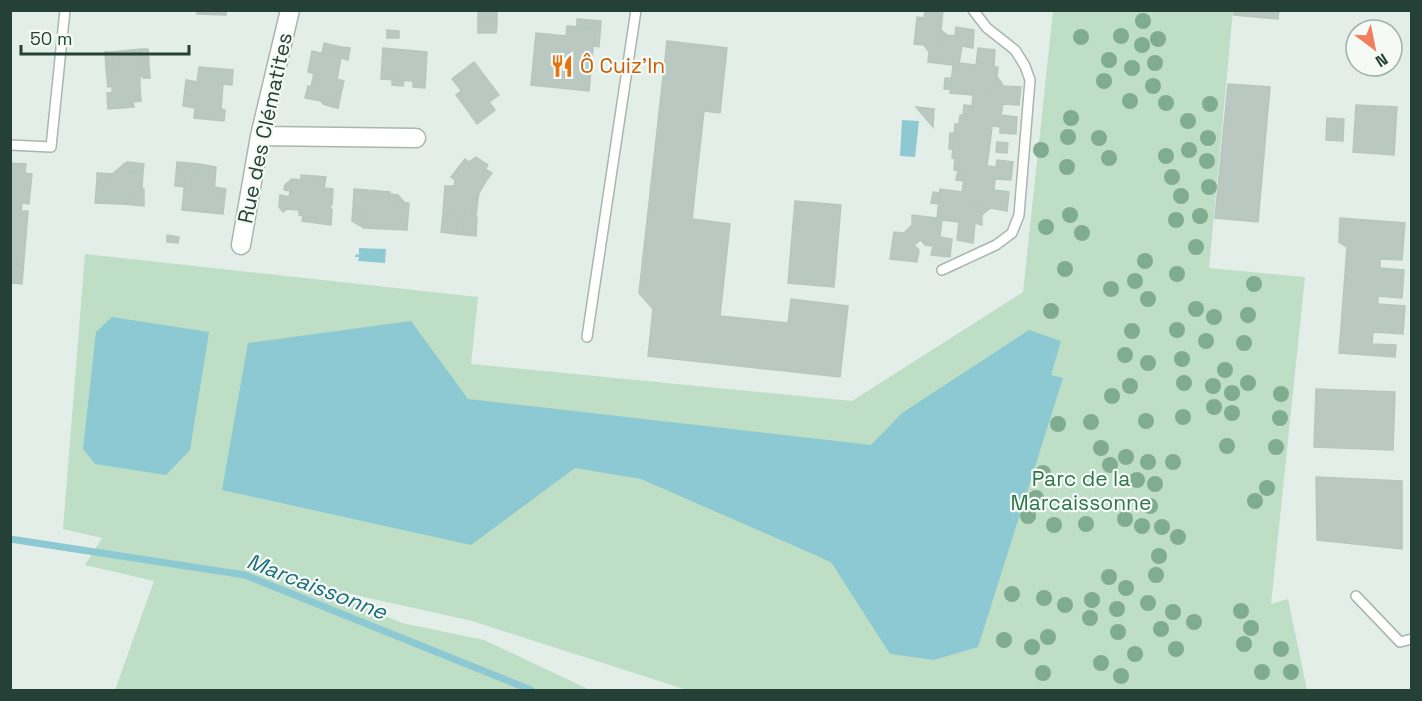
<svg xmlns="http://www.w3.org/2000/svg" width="1422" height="701" viewBox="0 0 1422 701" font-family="'Space Grotesk',sans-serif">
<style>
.green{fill:#bedec6}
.water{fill:#8dc9d2}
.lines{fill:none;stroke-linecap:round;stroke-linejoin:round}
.stream{stroke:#8dc9d2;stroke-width:7}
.building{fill:#bac8c2;stroke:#b7c7c0;stroke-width:1.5}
.lane-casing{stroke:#a7b6b0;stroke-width:12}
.street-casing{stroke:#a7b6b0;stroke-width:21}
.lane{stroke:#fff;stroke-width:9}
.street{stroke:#fff;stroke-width:18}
.tree{fill:#80ac90}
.labels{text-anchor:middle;stroke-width:4.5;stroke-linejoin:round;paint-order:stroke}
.food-label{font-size:21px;fill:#c56008;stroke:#f5faf7;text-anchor:start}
.street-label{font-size:21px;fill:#244037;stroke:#f5faf7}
.park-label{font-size:21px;fill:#2e7648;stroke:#f5faf7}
.water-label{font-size:22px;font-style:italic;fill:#1d6e7c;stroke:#f5faf7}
</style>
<rect width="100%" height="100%" fill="#e4eee9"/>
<path class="green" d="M1053,11H1233L1209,268L1305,277L1271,604L1288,599L1307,690H687L472,621L315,586L402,623L484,640L590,690H115L154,581L85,565L102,538L63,529L85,254L478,297L471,364L852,401L1023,292Z"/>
<path class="water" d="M902,120L919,121L915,157L900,156Z
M359,248L386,249L385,263L358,261L359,257H355L356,254L359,255Z
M112,317L209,332L190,450L166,475L95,464L83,449L96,332Z
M411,321L468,399L871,445L902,413L1029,330L1061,341L1051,375L1063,378L978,647L934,660L890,654L831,562L641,479L575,468L471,545L222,490L248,343Z"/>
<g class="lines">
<path class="stream" d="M10,539L245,575L531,690"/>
</g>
<path class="building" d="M197,10H226V15L197,14Z
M497,10V23H478V10Z
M925,10H943L941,30L936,36L941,42L947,35L955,36L956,27L974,30L973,48L962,46L959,63L976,65L978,48L995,50L994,67H998L997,77L985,85L989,91L1001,82L1003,86L1021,87L1019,105L1003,104L1001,115L1017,117L1016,134L1000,133V127L992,126L990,144L987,166L996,167L997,160L1013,162L1011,180L995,179L994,190L1009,192L1007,211L991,208L988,210L978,199L972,203L982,215V225L975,223L973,243L957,240L959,222L942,220L940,237L952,239L950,257L931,255L933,246L925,245L921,240L914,245L919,250L917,262L890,259L894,232L904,233L912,225V215L937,218L940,189L962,192L965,171L954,170L955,159L952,158L955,124H959L960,115L971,116L973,95L950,93L953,65L928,62L929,52L924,45L914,44L917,17L924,18Z
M1234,10H1279L1278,19L1234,15Z
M577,19L601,21L599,47L593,46L595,28L577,27Z
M478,23H497L496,33H478Z
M567,26L595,28L589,91L531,85L536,33L566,36Z
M387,30L399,31V38H387Z
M941,30L947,35L941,42L936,36Z
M667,41L727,48L720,113L704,111L692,219L730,224L720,316L788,323L791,299L848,306L840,377L648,356L653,309L639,293Z
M324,43L341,47L338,57L322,54Z
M341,47L350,48L348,60L338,57Z
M383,48L427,52L425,88L413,87V81L381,79Z
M141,49L143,76L133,77V87H140L141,101L133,102L134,107L108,109L107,93H112V86L108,87L106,68L113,67L112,52Z
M141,49H148L150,78H143Z
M312,51L341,58L337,79L344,81L341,94L336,93L333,107L323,104L321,101L305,98L308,86L317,88L320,75L308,72Z
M105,52H112L113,67L106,68Z
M474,62L499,95L489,102L495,110L477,124L465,107L471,103L452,79Z
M199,67L233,70L232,85L223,84L221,109L225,110L224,121L194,118L195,108L183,106L186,80L197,82Z
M314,73L320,75L317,88L311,87Z
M140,76V87H133V77Z
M997,77L1001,82L989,91L985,85Z
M945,78H952L951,89H944Z
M392,79L404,80L403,86L392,85Z
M1228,84L1270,87L1258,222L1215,218Z
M461,91L471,103L465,107L456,95Z
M336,93L341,94L338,108L333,107Z
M964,105L972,106L971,116L963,115Z
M1356,105L1397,107L1394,155L1353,152Z
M916,107L934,109L933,127Z
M1327,118L1344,119L1343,141L1326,140Z
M950,133H955L953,149H949Z
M997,142L1008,143L1007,153L996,152Z
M476,157L488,165L480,177L486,181L479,193L478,199L473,198L471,216L477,217L476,236L456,234L458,215L443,214L445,186H454L455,180L451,177L465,159L469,162Z
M127,162L144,164L143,172L129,171L124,164Z
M177,162L199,164L198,170L186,169L185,187L175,186Z
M10,163L26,164L25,173L32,174L29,204L22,203L21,211H28L22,284L10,283Z
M124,164L129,171L143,172L142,189H144V198L132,197L122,204L95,203L97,179L105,180Z
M199,164L216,167L214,193L225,195L223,214L182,210L186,169L198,170Z
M485,169L492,173L486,181L480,177Z
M958,170L965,171L964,181L956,180Z
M97,173L112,174L105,180L97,179Z
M301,175L326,177L324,188L333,189L332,204L330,207L332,210L331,225L316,223L317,218L299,215V210L287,209L283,212L279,207L280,195L289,197L290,191L284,190L285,185L292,179L301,180Z
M214,187L226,189L225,195L214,193Z
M354,189L367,190L366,198L374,200L379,191L390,192L389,201L409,203L407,230L364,228V208L353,207Z
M367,190L379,191L374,200L366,198Z
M933,192L940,193L939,204L931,203Z
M390,194L398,195L404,202L389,201Z
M132,197L144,198V206L122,204Z
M473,198L478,199L476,216H471Z
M978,199L988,210L982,215L972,203Z
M795,201L841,205L834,287L788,283Z
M353,207L364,208V228L352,221Z
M443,214L458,215L456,234L441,232Z
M303,216L317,218L316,223L302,221Z
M1340,218L1405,223L1402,260L1380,259V268L1404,270L1402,298L1378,296V304L1405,306L1403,334L1373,332L1372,344L1396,345L1395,357L1339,353L1347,247L1339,242Z
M167,235L179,237L178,243L167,242Z
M1316,389L1395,392L1393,450L1314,447Z
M1316,477L1402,481V549L1317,540Z"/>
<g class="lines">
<g class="lane-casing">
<path id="lane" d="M10,145L51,147L65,10
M942,270L996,245L1012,233L1019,215L1030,80L1025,66L1015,50L987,28L973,10
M587,337L636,10
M1356,596L1400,642L1412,639"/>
</g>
<g class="street-casing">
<path id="street" d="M260,136L416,138
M241,245L260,136L290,10"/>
</g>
<use href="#lane" class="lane"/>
<use href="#street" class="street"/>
</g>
<g class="tree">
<circle cx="1143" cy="21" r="8"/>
<circle cx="1121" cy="36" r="8"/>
<circle cx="1081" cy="37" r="8"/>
<circle cx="1158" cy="39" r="8"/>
<circle cx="1142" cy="45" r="8"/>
<circle cx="1109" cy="60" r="8"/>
<circle cx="1155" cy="63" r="8"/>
<circle cx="1132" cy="68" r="8"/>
<circle cx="1104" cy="81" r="8"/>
<circle cx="1153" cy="86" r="8"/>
<circle cx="1130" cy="101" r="8"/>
<circle cx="1166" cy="103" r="8"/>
<circle cx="1210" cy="104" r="8"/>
<circle cx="1071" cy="118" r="8"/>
<circle cx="1188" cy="121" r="8"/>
<circle cx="1068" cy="137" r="8"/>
<circle cx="1099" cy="138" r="8"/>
<circle cx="1208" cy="138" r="8"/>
<circle cx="1041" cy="150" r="8"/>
<circle cx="1189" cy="150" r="8"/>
<circle cx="1166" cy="156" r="8"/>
<circle cx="1109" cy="158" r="8"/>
<circle cx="1207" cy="161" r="8"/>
<circle cx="1067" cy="167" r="8"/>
<circle cx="1172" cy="177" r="8"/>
<circle cx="1209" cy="187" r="8"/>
<circle cx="1181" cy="196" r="8"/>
<circle cx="1070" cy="215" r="8"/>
<circle cx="1200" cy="216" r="8"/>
<circle cx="1176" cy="220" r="8"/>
<circle cx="1046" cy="227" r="8"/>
<circle cx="1082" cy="233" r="8"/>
<circle cx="1196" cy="247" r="8"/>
<circle cx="1145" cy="261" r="8"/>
<circle cx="1065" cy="269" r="8"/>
<circle cx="1177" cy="274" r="8"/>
<circle cx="1135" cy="281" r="8"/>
<circle cx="1254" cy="284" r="8"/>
<circle cx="1111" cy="289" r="8"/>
<circle cx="1148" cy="299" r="8"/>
<circle cx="1196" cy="309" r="8"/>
<circle cx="1051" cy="311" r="8"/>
<circle cx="1248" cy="315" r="8"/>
<circle cx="1214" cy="317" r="8"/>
<circle cx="1177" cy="330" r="8"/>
<circle cx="1132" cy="331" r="8"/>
<circle cx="1206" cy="341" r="8"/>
<circle cx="1244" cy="343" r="8"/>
<circle cx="1125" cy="355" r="8"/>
<circle cx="1182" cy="359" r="8"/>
<circle cx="1148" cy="363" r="8"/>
<circle cx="1225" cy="370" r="8"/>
<circle cx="1184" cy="383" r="8"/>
<circle cx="1248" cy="383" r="8"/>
<circle cx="1130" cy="386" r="8"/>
<circle cx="1213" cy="386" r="8"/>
<circle cx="1232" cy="393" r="8"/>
<circle cx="1281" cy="394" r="8"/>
<circle cx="1112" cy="396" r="8"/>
<circle cx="1214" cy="407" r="8"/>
<circle cx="1232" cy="413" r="8"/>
<circle cx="1183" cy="417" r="8"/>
<circle cx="1280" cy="418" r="8"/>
<circle cx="1146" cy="421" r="8"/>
<circle cx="1091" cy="422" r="8"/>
<circle cx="1058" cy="424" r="8"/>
<circle cx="1227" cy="446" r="8"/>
<circle cx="1276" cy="447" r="8"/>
<circle cx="1101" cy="448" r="8"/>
<circle cx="1126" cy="457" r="8"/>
<circle cx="1148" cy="462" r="8"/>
<circle cx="1173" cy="462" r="8"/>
<circle cx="1110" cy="465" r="8"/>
<circle cx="1043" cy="473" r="8"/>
<circle cx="1137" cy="480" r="8"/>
<circle cx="1155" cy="484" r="8"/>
<circle cx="1267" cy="488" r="8"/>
<circle cx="1036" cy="498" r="8"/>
<circle cx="1255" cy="501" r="8"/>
<circle cx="1150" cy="506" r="8"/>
<circle cx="1028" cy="516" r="8"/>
<circle cx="1125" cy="519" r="8"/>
<circle cx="1086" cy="524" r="8"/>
<circle cx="1054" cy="525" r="8"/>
<circle cx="1142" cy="526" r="8"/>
<circle cx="1162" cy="527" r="8"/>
<circle cx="1178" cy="537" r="8"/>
<circle cx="1159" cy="556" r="8"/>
<circle cx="1156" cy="575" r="8"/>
<circle cx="1109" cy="577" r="8"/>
<circle cx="1126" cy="588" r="8"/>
<circle cx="1012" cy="594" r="8"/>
<circle cx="1044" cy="598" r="8"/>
<circle cx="1092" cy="600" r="8"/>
<circle cx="1148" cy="603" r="8"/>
<circle cx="1065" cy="605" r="8"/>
<circle cx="1117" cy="609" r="8"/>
<circle cx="1241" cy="611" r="8"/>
<circle cx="1173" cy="612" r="8"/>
<circle cx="1090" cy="618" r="8"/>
<circle cx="1194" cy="622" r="8"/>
<circle cx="1251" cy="628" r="8"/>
<circle cx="1161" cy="629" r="8"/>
<circle cx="1118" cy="632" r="8"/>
<circle cx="1048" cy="637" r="8"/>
<circle cx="1004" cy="640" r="8"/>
<circle cx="1244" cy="644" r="8"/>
<circle cx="1032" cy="647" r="8"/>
<circle cx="1176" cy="649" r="8"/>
<circle cx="1281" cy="649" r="8"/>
<circle cx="1135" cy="654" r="8"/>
<circle cx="1101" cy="663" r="8"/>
<circle cx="1262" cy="672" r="8"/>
<circle cx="1291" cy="672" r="8"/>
<circle cx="1043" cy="673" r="8"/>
<circle cx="1121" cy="676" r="8"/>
</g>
<defs>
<g id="restaurant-bare" transform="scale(1.8)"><path d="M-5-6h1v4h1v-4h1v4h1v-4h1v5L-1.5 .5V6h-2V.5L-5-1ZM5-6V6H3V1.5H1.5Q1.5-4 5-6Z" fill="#e8710a" stroke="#f5faf7" stroke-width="2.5" paint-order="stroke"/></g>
</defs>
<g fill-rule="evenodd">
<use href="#restaurant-bare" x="562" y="66"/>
</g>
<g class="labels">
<g class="food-label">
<text x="580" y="73">Ô Cuiz'In</text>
</g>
<g class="street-label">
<text transform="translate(265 128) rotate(-78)" y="7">Rue des Clématites</text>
</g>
<g class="park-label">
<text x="1081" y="486">Parc de la<tspan x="1081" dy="24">Marcaissonne</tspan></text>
</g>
<g class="water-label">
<text transform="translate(317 586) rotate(21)" y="8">Marcaissonne</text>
</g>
</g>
<rect width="1422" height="701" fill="none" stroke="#244037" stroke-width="24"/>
<g transform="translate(1374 48) rotate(148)"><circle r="28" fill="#f5faf7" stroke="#a1b0aa" stroke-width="1.5"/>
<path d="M0-4.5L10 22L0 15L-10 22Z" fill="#f17f5f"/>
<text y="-9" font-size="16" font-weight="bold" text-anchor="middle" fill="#244037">N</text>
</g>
<path d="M21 45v9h168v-9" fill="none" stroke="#244037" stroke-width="3"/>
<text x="30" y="45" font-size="18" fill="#244037" stroke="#f5faf7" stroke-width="4.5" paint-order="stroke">50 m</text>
</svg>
